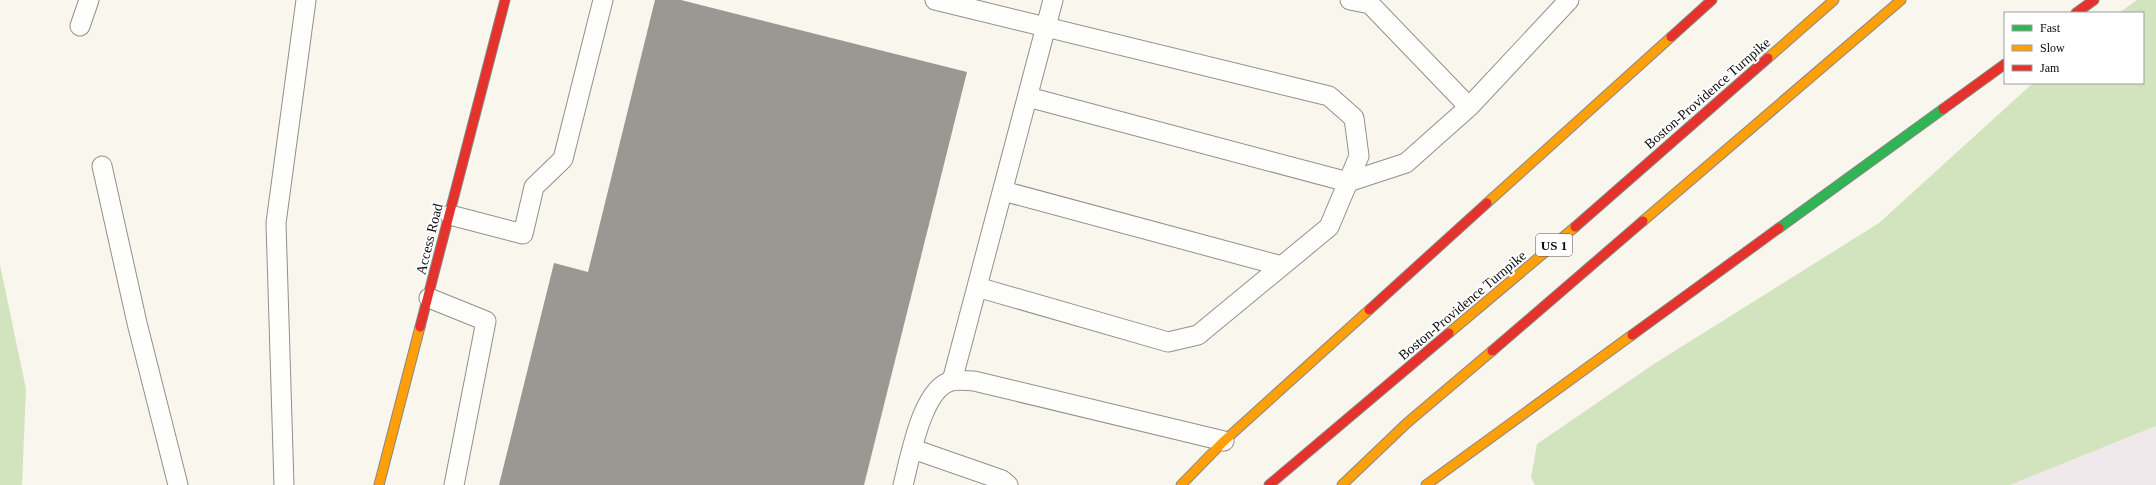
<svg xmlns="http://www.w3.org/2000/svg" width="2156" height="485" viewBox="0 0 2156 485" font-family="'Times New Roman',serif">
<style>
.industrial{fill:#f0e9eb}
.forest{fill:#d1e4bd}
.building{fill:#9b9894}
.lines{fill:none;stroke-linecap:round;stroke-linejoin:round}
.lane-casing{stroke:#92908c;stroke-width:21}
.fast-casing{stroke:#888783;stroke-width:11}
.slow-casing{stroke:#888783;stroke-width:11}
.jam-casing{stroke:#888783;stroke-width:11}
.lane{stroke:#fefefc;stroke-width:19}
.fast{stroke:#30b455;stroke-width:9}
.slow{stroke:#ff9f0a;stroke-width:9}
.jam{stroke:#e5322d;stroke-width:9}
.labels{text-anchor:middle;stroke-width:4;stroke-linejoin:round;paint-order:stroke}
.shield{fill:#fff;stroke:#545454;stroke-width:1}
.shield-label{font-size:13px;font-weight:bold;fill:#0a0a0a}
.street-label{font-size:14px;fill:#0a0a0a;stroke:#fff}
</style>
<rect width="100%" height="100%" fill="#f9f6ed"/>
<path class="industrial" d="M2156,426V485H2010Z"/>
<path class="forest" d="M2137,0H2156V426L2010,485H1535L1531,478L1537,444L1654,364L1879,223L2033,83H2143V13H2119Z
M0,265L26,389L22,485H0Z"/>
<path class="building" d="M655,0H681L967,72L864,485H499L554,263L588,272Z"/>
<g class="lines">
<g class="lane-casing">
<path id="lane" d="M935,0L1329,96L1354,118L1359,156L1329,227L1198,335L1168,342L977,287
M80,26L89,0
M1028,97L1348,182L1406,163L1469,107L1370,4L1350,0
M1469,107L1569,0
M102,166L137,323L178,485
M1003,191L1282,266
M450,215L523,234L534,187L563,159L603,0
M429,298L486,321L454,485
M952,381L1053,0
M913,449L1002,480L1008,485
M284,485L276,223L306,0
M903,485C910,459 922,387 952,381C959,379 968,381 974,381L1224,441"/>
</g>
<g class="fast-casing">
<path id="fast" d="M1779,228L1943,109"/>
</g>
<g class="slow-casing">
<path id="slow" d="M1768,58L1834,0
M1487,203L1671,37
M1643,221L1901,0
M1449,333L1575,227
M379,485L420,327
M1181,485L1224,441L1369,310
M1342,485L1407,423L1492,351
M1426,485L1632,335"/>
</g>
<g class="jam-casing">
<path id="jam" d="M2076,13L2094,0
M1671,37L1712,0
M1943,109L2005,64
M1575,227L1768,58
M1369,310L1487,203
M420,327L505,0
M1632,335L1779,228
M1492,351L1643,221
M1269,485L1449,333"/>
</g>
<use href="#lane" class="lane"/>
<use href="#fast" class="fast"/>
<use href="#slow" class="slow"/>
<use href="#jam" class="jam"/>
</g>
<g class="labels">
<rect class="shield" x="1536" y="234" width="36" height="22" rx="3"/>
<g class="shield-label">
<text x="1554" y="250">US 1</text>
</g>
<g class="street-label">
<text transform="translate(1707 93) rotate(-41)" y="5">Boston-Providence Turnpike</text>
<text transform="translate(429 239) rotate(-76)" y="5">Access Road</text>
<text transform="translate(1462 305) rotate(-40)" y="5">Boston-Providence Turnpike</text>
</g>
</g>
<rect x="2004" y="12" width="140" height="72" fill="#ffffff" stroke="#9d9d9d"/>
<rect x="2012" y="25" width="20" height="6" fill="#30b455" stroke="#9d9d9d"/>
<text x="2040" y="32" font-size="12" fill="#0a0a0a">Fast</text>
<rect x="2012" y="45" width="20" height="6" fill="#ff9f0a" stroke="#9d9d9d"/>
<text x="2040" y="52" font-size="12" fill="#0a0a0a">Slow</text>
<rect x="2012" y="65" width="20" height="6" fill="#e5322d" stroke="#9d9d9d"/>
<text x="2040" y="72" font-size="12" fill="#0a0a0a">Jam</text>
</svg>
